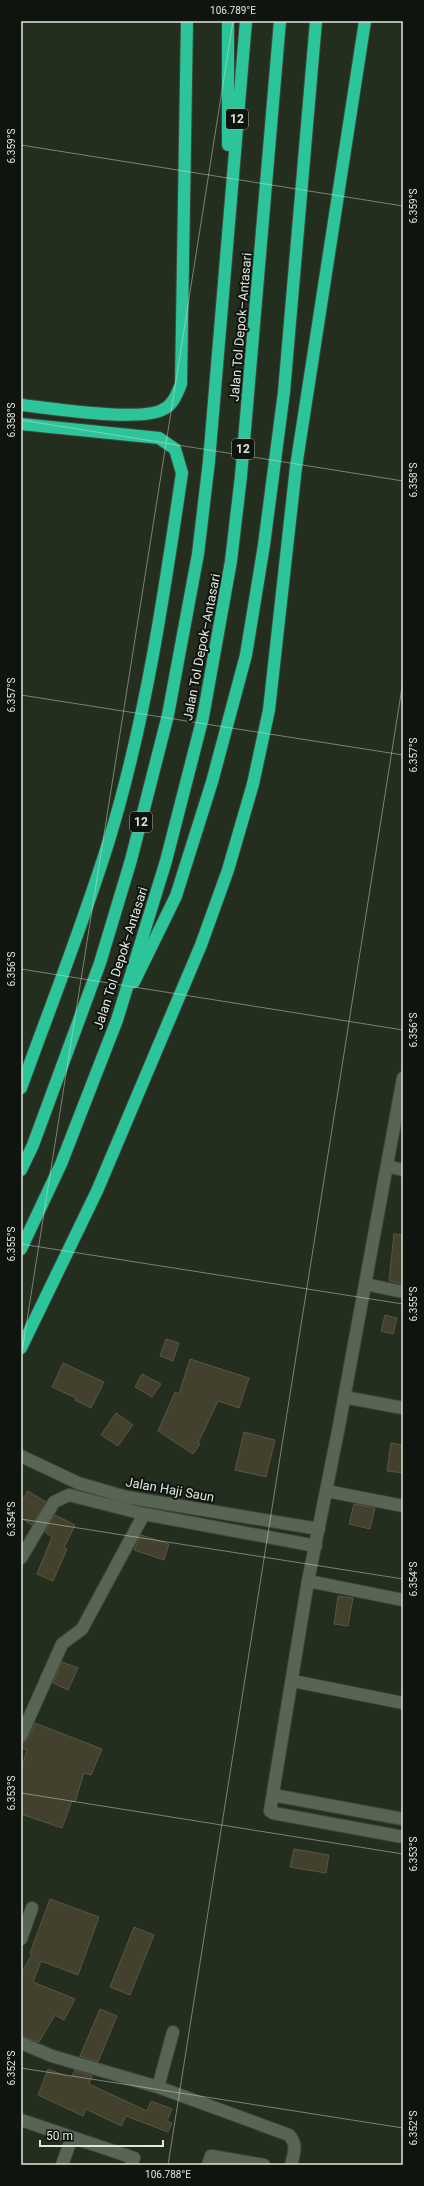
<svg xmlns="http://www.w3.org/2000/svg" width="424" height="2186" viewBox="0 0 424 2186" font-family="Roboto,sans-serif">
<style>
.building{fill:#43412e;stroke:#575642}
.lines{fill:none;stroke-linecap:round;stroke-linejoin:round}
.minor-casing{stroke:#40483b;stroke-width:14}
.highway-casing{stroke:#40483b;stroke-width:14}
.minor{stroke:#596554;stroke-width:12}
.highway{stroke:#2cc59a;stroke-width:12}
.ticks{fill:none;stroke:#e0e7dd;stroke-width:1;stroke-opacity:0.45}
.labels{text-anchor:middle;stroke-width:4;stroke-linejoin:round;paint-order:stroke}
.shield{fill:#10140e;stroke:#a2a89f;stroke-width:1}
.shield-label{font-size:12px;font-weight:bold;fill:#e0e7dd}
.street-label{font-size:13px;fill:#e0e7dd;stroke:#10140e}
.neatline{fill:none;stroke:#e0e7dd;stroke-width:1.5}
.ticks-label{font-size:10px;text-anchor:middle;fill:#e0e7dd}
</style>
<rect width="100%" height="100%" fill="#232e1f"/>
<path class="building" d="M394,1234L403,1235V1284L389,1281Z
M385,1315L397,1318L393,1334L381,1331Z
M166,1339L179,1343L173,1361L160,1356Z
M190,1359L249,1378L239,1408L218,1401L198,1443L200,1444L193,1454L158,1431L175,1392L179,1394Z
M63,1363L104,1382L91,1408L75,1400L76,1398L52,1387Z
M142,1374L161,1384L152,1397L135,1387Z
M116,1413L133,1425L118,1446L101,1435Z
M244,1432L275,1440L266,1477L235,1470Z
M391,1443L403,1445V1473L387,1471Z
M28,1491L46,1502L32,1525L21,1518V1502Z
M354,1504L375,1508L370,1529L349,1524Z
M55,1515L75,1525L64,1548L67,1549L53,1581L37,1574L52,1537L45,1532Z
M141,1535L169,1544L164,1560L134,1550Z
M338,1596L353,1598L348,1626L334,1624Z
M62,1662L78,1668L68,1690L53,1683Z
M35,1723L102,1749L91,1775L84,1773L75,1802L72,1801L62,1828L21,1814V1769L27,1750L21,1748V1745L28,1739Z
M294,1849L329,1855L326,1873L290,1867Z
M50,1899L99,1917L78,1975L41,1961L33,1982L75,1999L64,2020L55,2015L39,2042L21,2036V1974L32,1954L30,1953Z
M134,1927L154,1935L130,1995L110,1987Z
M100,2009L117,2016L98,2062L80,2056Z
M48,2069L71,2078L75,2070L92,2076L89,2084L147,2111L151,2101L172,2109L167,2121L172,2123L168,2132L126,2116L121,2126L86,2109L83,2116L38,2095Z"/>
<g class="lines">
<g class="minor-casing">
<path id="minor" d="M403,1078L339,1426L308,1581L270,1811L273,1813L403,1837
M387,1166L403,1170
M365,1284L403,1292
M344,1397L403,1408
M21,1456L78,1483L126,1497L319,1529
M327,1491L403,1506
M21,1558L54,1502L69,1495L144,1514L316,1546
M308,1581L403,1600
M293,1681L403,1703
M21,1736L62,1644L82,1629L144,1514
M273,1795L403,1819
M21,1939L32,1908
M21,2043L52,2056L158,2087L289,2135C298,2145 294,2153 291,2165
M158,2087L173,2032
M21,2120L134,2158L131,2165
M62,2165L72,2137
M208,2165L211,2156L264,2165"/>
</g>
<g class="highway-casing">
<path id="highway" d="M228,21V145
M21,405C51,408 138,422 162,410C173,405 176,396 181,384L187,21
M21,424L159,438L175,449L182,473C164,595 146,718 110,837C84,922 51,1005 21,1088
M134,982L176,896L212,782L246,655L264,545L284,392L316,21
M21,1170L33,1145L100,963L131,860L168,715L198,554L209,461L246,21
M21,1249L61,1164L117,1020L166,861L203,717L231,561L241,476L280,21
M21,1348L97,1191L201,945L228,870L253,784L269,710L296,467L365,21"/>
</g>
<use href="#minor" class="minor"/>
<use href="#highway" class="highway"/>
</g>
<path class="ticks" d="M21,145L403,206M21,420L403,481M21,695L403,755M21,969L403,1030M21,1244L403,1304M21,1358L233,21M21,1519L403,1579M21,1793L403,1854M21,2068L403,2128M168,2165L403,681"/>
<g class="labels">
<g class="shield">
<rect x="226" y="109" width="22" height="20" rx="3"/>
<rect x="232" y="439" width="22" height="20" rx="3"/>
<rect x="130" y="812" width="22" height="20" rx="3"/>
</g>
<g class="shield-label">
<text x="237" y="123">12</text>
<text x="243" y="453">12</text>
<text x="141" y="826">12</text>
</g>
<g class="street-label">
<text transform="translate(240 327) rotate(-85)" y="5">Jalan Tol Depok–Antasari</text>
<text transform="translate(201 647) rotate(-79)" y="5">Jalan Tol Depok–Antasari</text>
<text transform="translate(120 958) rotate(-72)" y="5">Jalan Tol Depok–Antasari</text>
<text transform="translate(170 1489) rotate(10)" y="5">Jalan Haji Saun</text>
</g>
</g>
<rect width="424" height="2186" fill="none" stroke="#10140e" stroke-width="44"/>
<path d="M40 2140v6h123v-6" fill="none" stroke="#e0e7dd" stroke-width="2"/>
<text x="46" y="2140" font-size="12" fill="#e0e7dd" stroke="#10140e" stroke-width="3" paint-order="stroke">50 m</text>
<rect x="22" y="22" width="380" height="2142" class="neatline"/>
<g class="ticks-label">
<text x="233" y="14">106.789°E</text>
<text transform="translate(11 146) rotate(-90)" y="4">6.359°S</text>
<text transform="translate(413 206) rotate(-90)" y="4">6.359°S</text>
<text transform="translate(11 420) rotate(-90)" y="4">6.358°S</text>
<text transform="translate(413 480) rotate(-90)" y="4">6.358°S</text>
<text transform="translate(11 695) rotate(-90)" y="4">6.357°S</text>
<text transform="translate(413 755) rotate(-90)" y="4">6.357°S</text>
<text transform="translate(11 969) rotate(-90)" y="4">6.356°S</text>
<text transform="translate(413 1030) rotate(-90)" y="4">6.356°S</text>
<text transform="translate(11 1244) rotate(-90)" y="4">6.355°S</text>
<text transform="translate(413 1304) rotate(-90)" y="4">6.355°S</text>
<text transform="translate(11 1519) rotate(-90)" y="4">6.354°S</text>
<text transform="translate(413 1579) rotate(-90)" y="4">6.354°S</text>
<text transform="translate(11 1793) rotate(-90)" y="4">6.353°S</text>
<text transform="translate(413 1854) rotate(-90)" y="4">6.353°S</text>
<text transform="translate(11 2068) rotate(-90)" y="4">6.352°S</text>
<text transform="translate(413 2128) rotate(-90)" y="4">6.352°S</text>
<text x="168" y="2178">106.788°E</text>
</g>
</svg>
